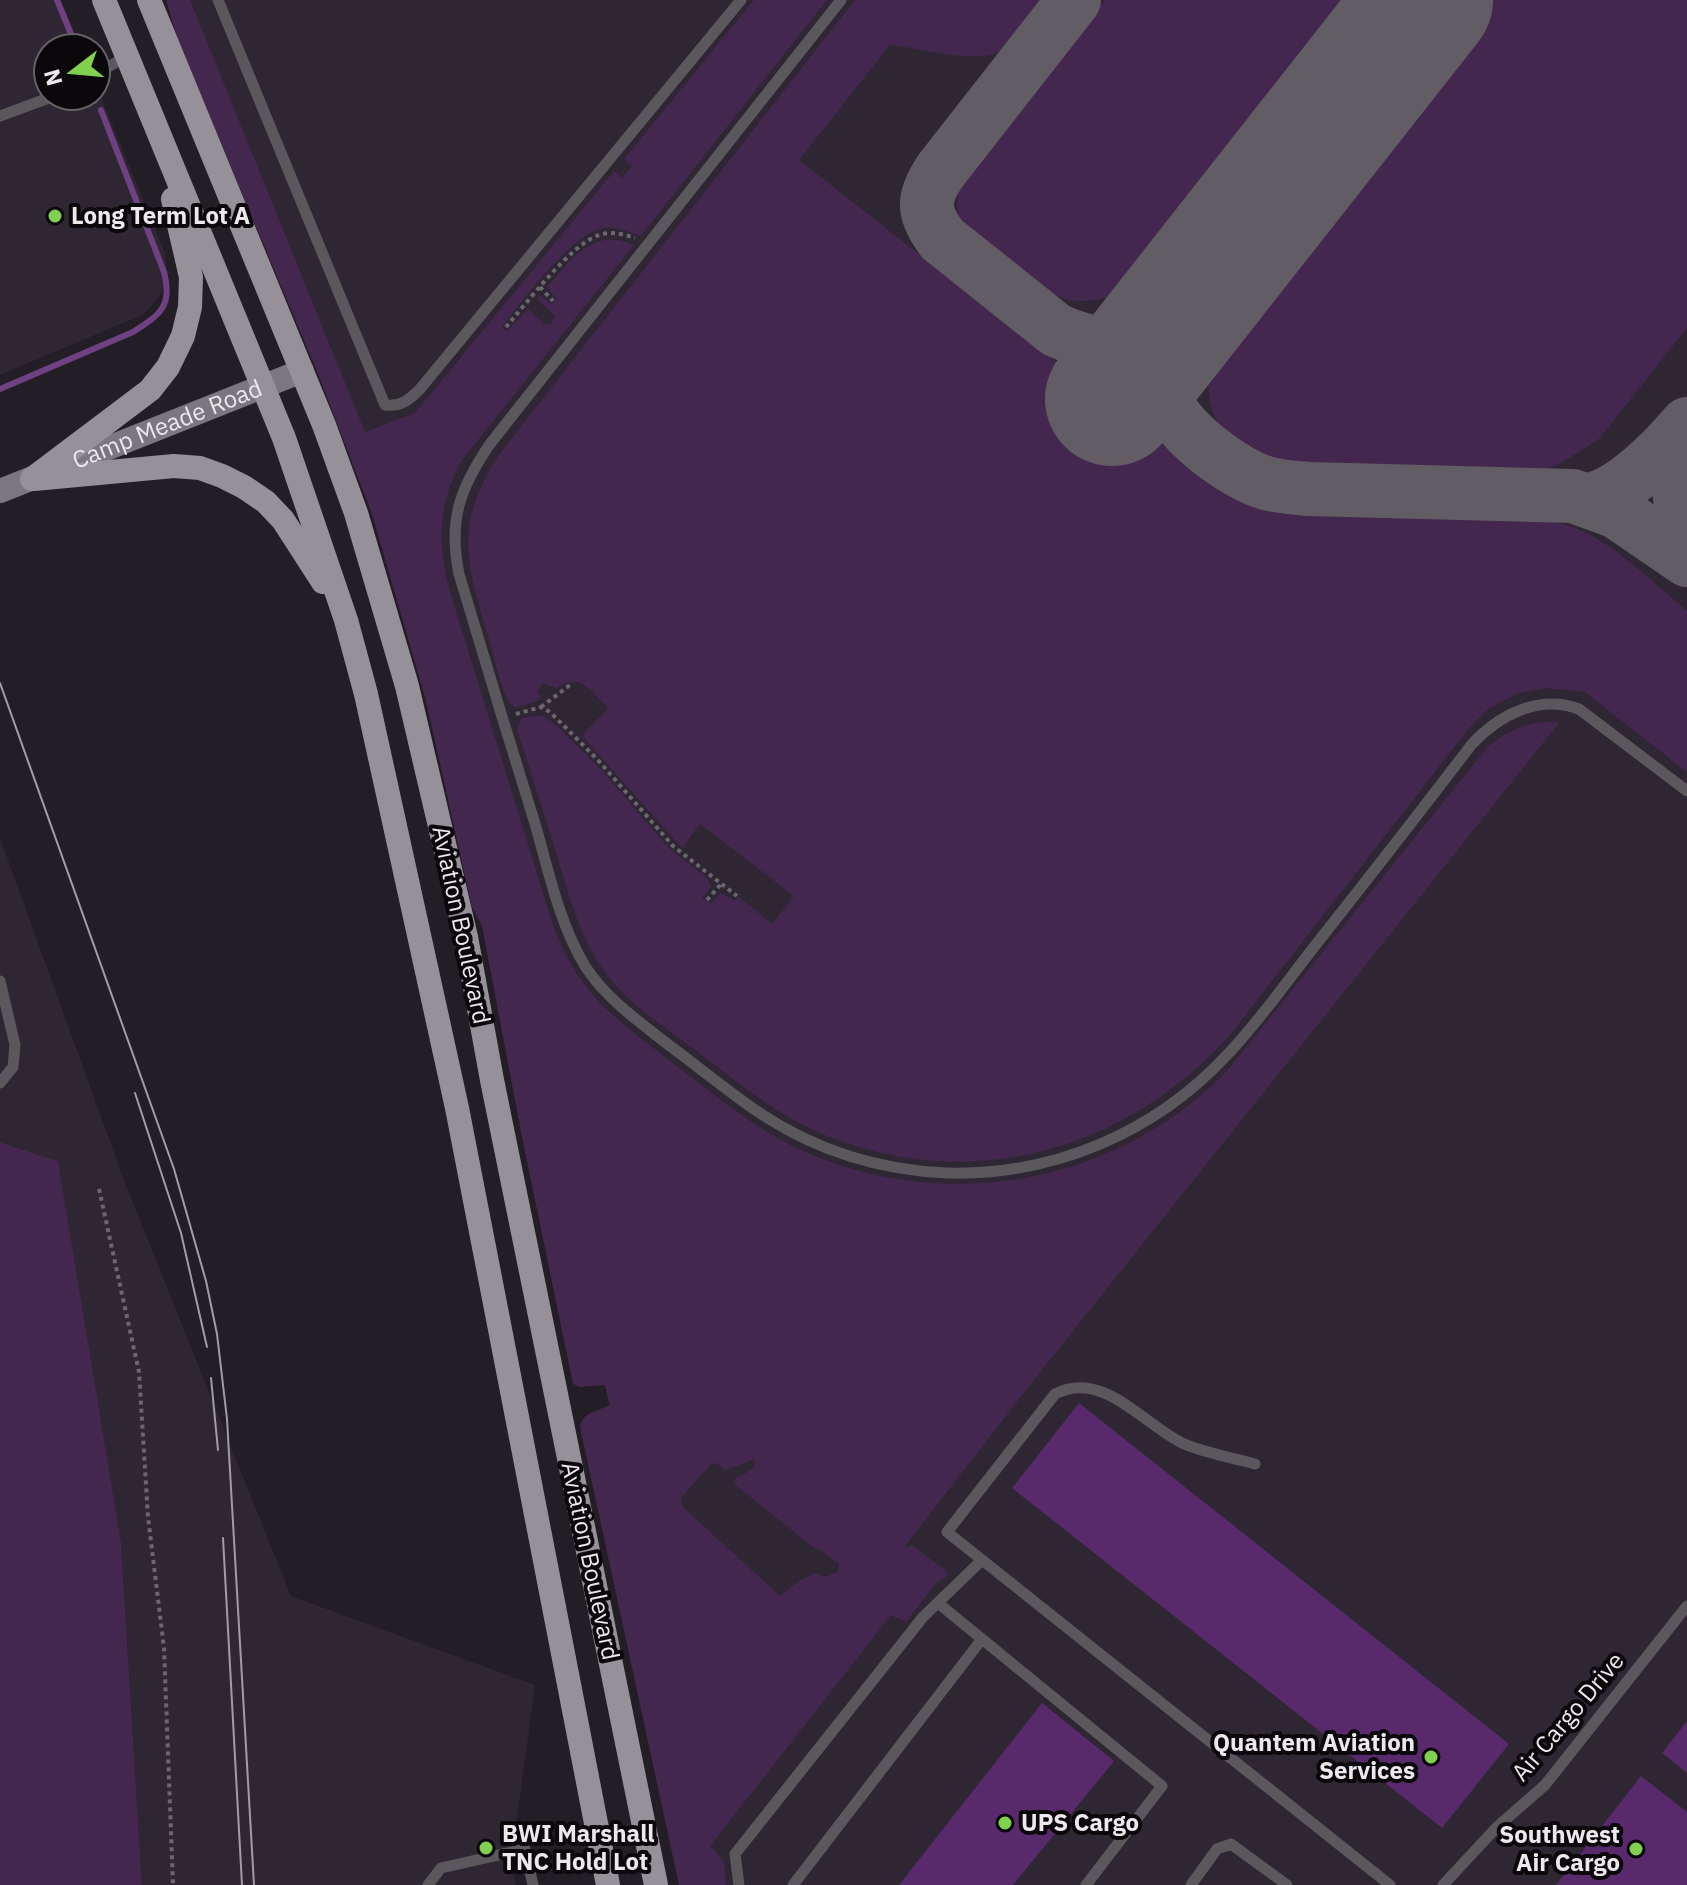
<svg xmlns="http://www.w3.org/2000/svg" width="1687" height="1885" viewBox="0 0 1687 1885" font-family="'IBM Plex Sans',sans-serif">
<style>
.built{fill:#2f2633}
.green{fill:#43274e;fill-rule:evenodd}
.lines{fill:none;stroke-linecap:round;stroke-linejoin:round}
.stream{stroke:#6f4183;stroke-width:6}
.taxiway{stroke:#625d64;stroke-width:54}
.runway{stroke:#625d64;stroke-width:134}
.building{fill:#582a6b}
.path{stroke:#6c676e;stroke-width:4;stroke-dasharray:4 4;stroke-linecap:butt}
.lane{stroke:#5a585c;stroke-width:11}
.secondary{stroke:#7c777e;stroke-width:24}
.primary{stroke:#969098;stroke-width:24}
.tram{stroke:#a29da4;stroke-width:2}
.poi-dot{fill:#82d04f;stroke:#0b080c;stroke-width:3}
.labels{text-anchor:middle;stroke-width:8;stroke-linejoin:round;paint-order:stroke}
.poi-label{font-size:24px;font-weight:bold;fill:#ece8ee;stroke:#0b080c;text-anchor:start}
.street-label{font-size:24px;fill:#ece8ee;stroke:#0b080c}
</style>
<rect width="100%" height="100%" fill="#231d25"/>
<path class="built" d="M0,0H61L81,48H48V96H96V85L165,253L168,278L158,299L142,315L0,375Z
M188,0H1687V1885H718L598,1355L366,447Z
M0,838L125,1183L291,1596L535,1685L511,1863L516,1885H142L121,1542L58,1161L0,1142Z"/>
<path class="green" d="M166,0H190L365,432L415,413L614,171L622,178L632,166L624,159L754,0H827L641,236C629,232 617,227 604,228C574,231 521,302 502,327L507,331L528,309L545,325L551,324L555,316L537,299L540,295L551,304L556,299L547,287C573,258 591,227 634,245L462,460C438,503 437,544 450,592L551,919C576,995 618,1020 678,1067C718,1098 757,1130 803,1151C947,1215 1117,1184 1227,1071L1486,749C1505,731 1532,718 1559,723L1037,1376L905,1546L907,1548L912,1545L947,1572L948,1576L936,1583L906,1622L891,1615L710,1846L724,1861L726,1885H679L580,1427C582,1412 598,1411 610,1405L605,1385L580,1387L573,1384L522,1137L482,926L472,907L426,701L372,514L318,374L177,38ZM753,1460L756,1463L751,1470L736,1478L734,1484L814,1548C825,1550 830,1559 839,1563L838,1572L824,1577L816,1573L800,1580L780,1596L684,1508L681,1503L682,1497L711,1464L716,1463L725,1470Z
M855,0H1045C1033,15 1021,37 1006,48C980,67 921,48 890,45L799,160L1212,484L1253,505L1293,514L1526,519C1543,520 1560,522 1576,528C1615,544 1654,584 1687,610V772L1585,692L1546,688L1516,694L1487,710L1469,728L1230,1035C1122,1156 956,1198 807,1127C769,1108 736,1081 702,1055C669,1029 626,1004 602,968C579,935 569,895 557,856C544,814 531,772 517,729L522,718L542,715L555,724L603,772L669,848L707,878L711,887L702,897L710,904L721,893L734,900L739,897L772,924L794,896L700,824L682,848L584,738L583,734L607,710V706C586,688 582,673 556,688L543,683L537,691L541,697L539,700L516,708L510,703C499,685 495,659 489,639C466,562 453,523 501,452Z
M1105,0H1366L1145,277C1123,295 1099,304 1070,300C1045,297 971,244 961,221C954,206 958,193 964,179Z
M1482,0H1687V328L1599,439L1558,465L1539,471L1305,467C1218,462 1185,400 1226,324Z
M0,1142L58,1161L121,1542L142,1885H0Z"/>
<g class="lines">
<path class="stream" d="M57,0L71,34
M0,389L133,332C160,315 173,306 164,272L101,110"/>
<path class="taxiway" d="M1074,0L941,170C922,198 922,212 942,239L1056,330C1096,349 1127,347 1167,329
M1167,329C1162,351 1159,375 1165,397C1174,429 1234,474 1266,483C1280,487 1294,488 1309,489L1573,496L1617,512L1687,560
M1687,437C1678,467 1676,499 1687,529
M1588,500C1622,495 1665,450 1687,424"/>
<path class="runway" d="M1112,399L1426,0"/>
</g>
<path class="building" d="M1079,1403L1509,1744L1442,1828L1012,1488Z
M1042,1703L1114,1761L1013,1885H899Z
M1687,1721V1773L1662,1753Z
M1641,1776L1687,1812V1885H1556Z"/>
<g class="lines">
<path class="path" d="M540,287L553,301
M506,327C526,304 571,244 599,235C611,231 623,234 635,238
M541,707L570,685
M516,714L541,707L550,712L597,759L673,846L737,896
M707,900L721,884
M99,1189L139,1372L148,1517L164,1648L173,1885"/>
<path class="lane" d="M218,0L385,405C401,407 409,400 420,389L741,0
M841,0L490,444C460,488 448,520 459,574C484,658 510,743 536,827C549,873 560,925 585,966C606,999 640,1022 670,1046C697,1066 723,1087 751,1107C809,1148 876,1170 947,1173C1053,1176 1154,1133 1226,1056C1258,1023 1285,984 1314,947C1367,880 1420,812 1472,744C1499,715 1539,694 1579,709L1687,791
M96,74L127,56
M0,116L54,96
M0,981L15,1045L13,1067L0,1083
M1255,1464C1231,1457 1204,1453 1182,1443C1143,1424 1102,1369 1055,1394L947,1532L1390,1885
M982,1639L1162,1786L1086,1885
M428,1885L441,1868L525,1849L533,1885
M739,1885L735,1854L923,1617L981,1561
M793,1885L982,1639L938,1603
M1191,1885L1217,1849L1231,1844L1287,1885
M1443,1885L1497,1827L1545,1785L1687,1606"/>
<path class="secondary" id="s1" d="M0,491L302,371"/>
<path class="primary" d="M104,0L284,438L346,620L366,694L457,1108L608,1885
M149,0L324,425L356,513L407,686L466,937L492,1080L656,1885
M32,479L150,390L168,367L183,336L190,307L191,277L173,199
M34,479L174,466L200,468L222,476L244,487L266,502L283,520L323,582"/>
<path class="tram" d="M0,683L174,1169L206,1281L217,1334L227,1419L254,1885
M135,1093L181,1233L207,1347
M211,1378L218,1450
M223,1538L242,1885"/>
</g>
<g class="poi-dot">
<circle cx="55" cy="216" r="8"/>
<circle cx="1431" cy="1757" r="8"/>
<circle cx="1005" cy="1823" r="8"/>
<circle cx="486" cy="1848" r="8"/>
<circle cx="1636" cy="1849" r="8"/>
</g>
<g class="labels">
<g class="poi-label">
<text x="71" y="224">Long Term Lot A</text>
<text x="1415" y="1751" text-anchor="end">Quantem Aviation<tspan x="1415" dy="28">Services</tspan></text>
<text x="1021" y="1831">UPS Cargo</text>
<text x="502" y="1842">BWI Marshall<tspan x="502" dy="28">TNC Hold Lot</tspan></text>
<text x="1620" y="1843" text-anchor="end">Southwest<tspan x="1620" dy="28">Air Cargo</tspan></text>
</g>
<g class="street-label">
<text dy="8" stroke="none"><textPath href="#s1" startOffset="180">Camp Meade Road</textPath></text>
<text transform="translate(461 925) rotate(78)" y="8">Aviation Boulevard</text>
<text transform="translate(590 1561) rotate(78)" y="8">Aviation Boulevard</text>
<text transform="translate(1568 1717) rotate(-50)" y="8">Air Cargo Drive</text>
</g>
</g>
<g transform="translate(72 72) rotate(254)"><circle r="38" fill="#0b080c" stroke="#656266" stroke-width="2"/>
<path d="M0-6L14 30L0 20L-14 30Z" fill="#82d04f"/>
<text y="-12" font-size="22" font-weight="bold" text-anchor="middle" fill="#ece8ee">N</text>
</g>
</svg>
